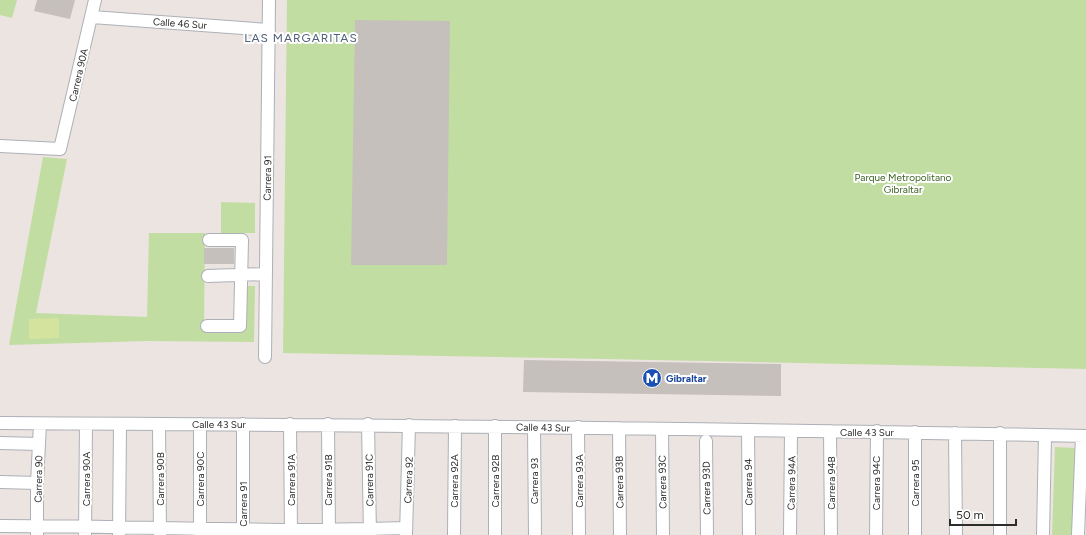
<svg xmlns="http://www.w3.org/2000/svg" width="1086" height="535" viewBox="0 0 1086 535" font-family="Figtree,sans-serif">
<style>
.green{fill:#c2dda2}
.pitch{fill:#d4e49e}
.building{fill:#c5c0bb}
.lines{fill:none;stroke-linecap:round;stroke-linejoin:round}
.minor-casing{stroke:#acb0b7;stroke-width:14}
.minor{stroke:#fff;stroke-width:12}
.labels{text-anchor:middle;stroke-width:4;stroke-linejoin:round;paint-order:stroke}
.street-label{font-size:10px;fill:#2c2c2c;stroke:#fff}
.park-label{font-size:10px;fill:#3c6322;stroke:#fff}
.transit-label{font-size:10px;font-weight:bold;fill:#164399;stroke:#fff;text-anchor:start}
.quarter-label{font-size:12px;letter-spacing:1px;fill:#506079;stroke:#fff}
</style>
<rect width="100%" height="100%" fill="#ece4e0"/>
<path class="green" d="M0,0H17L12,18L0,15Z
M287,0H1086V369L555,358L283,353Z
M43,157L67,159L36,313L147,317L149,233H205L204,329H242L243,286H255L254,342L147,341L9,345Z
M221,202L255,203V233H221Z
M1055,447L1075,448L1072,535H1052Z"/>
<path class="pitch" d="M59,318V338L29,339V319Z"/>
<path class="building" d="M37,0H75L70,19L34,11Z
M355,20L450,21L447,265H351Z
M204,248H234V264H204Z
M524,360L781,364V396L523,392Z"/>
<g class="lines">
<g class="minor-casing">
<path id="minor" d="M92,17L269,30
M0,146L60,149L95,0
M208,276L266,274
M207,326H240L242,240H209
M265,357L269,0
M0,423C362,425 724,428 1086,436
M159,424L160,535
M243,424V535
M290,424L291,535
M328,424L329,535
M368,424L370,535
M534,427L535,535
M578,427L579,535
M619,428L620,535
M662,429L663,535
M748,430L749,535
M830,431L831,535
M915,432V535
M955,433L956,535
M706,441L707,535
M0,443L39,444
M0,482L37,483
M0,526C97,526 194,529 291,530C329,530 368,529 406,528
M119,534L120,424
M37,535V483L40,424
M85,535L86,424
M200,535V424
M406,535L409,425
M454,535L455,426
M495,535V426
M790,535L791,431
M876,535L877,431
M1000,535V433
M1043,535L1045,435
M1078,535L1082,436"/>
</g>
<use href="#minor" class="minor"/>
</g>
<defs>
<g id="metro-disc" transform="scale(1)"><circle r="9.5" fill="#1a4fb4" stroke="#fff"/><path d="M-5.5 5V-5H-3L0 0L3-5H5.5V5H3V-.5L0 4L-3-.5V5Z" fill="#fff"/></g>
</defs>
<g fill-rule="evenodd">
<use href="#metro-disc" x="652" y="378"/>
</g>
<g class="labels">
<g class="street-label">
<text transform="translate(180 23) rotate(4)" y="4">Calle 46 Sur</text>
<text transform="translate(78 75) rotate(-77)" y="4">Carrera 90A</text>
<text transform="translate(267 178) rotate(-89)" y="4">Carrera 91</text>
<text x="219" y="428">Calle 43 Sur</text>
<text transform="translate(543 427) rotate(1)" y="4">Calle 43 Sur</text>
<text x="867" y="436">Calle 43 Sur</text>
<text transform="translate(38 479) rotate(-89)" y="4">Carrera 90</text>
<text transform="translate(86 479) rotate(-90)" y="4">Carrera 90A</text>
<text transform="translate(160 479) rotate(-90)" y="4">Carrera 90B</text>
<text transform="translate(200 479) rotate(-90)" y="4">Carrera 90C</text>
<text transform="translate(291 480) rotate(-90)" y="4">Carrera 91A</text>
<text transform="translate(328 480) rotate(-90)" y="4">Carrera 91B</text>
<text transform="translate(369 480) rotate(-91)" y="4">Carrera 91C</text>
<text transform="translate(408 480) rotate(-88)" y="4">Carrera 92</text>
<text transform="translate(454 481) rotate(-90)" y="4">Carrera 92A</text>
<text transform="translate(495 481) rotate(-90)" y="4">Carrera 92B</text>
<text transform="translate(534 481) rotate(-90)" y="4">Carrera 93</text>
<text transform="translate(579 481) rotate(-90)" y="4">Carrera 93A</text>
<text transform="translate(619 482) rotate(-91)" y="4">Carrera 93B</text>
<text transform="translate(662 482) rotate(-91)" y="4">Carrera 93C</text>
<text transform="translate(748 482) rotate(-91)" y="4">Carrera 94</text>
<text transform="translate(791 483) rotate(-89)" y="4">Carrera 94A</text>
<text transform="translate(831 483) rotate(-90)" y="4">Carrera 94B</text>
<text transform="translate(876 483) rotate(-90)" y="4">Carrera 94C</text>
<text transform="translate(915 483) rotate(-90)" y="4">Carrera 95</text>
<text transform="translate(706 488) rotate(-91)" y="4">Carrera 93D</text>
<text transform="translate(243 504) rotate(-90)" y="4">Carrera 91</text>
</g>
<g class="park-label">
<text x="903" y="181">Parque Metropolitano<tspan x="903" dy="12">Gibraltar</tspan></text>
</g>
<g class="transit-label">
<text x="666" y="382">Gibraltar</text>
</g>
<g class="quarter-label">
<text x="301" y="42">LAS MARGARITAS</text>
</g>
</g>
<path d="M950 519v6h66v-6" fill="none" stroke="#2c2c2c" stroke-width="2"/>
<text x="956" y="519" font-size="12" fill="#2c2c2c" stroke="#ffffff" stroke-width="3" paint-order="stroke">50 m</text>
</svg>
